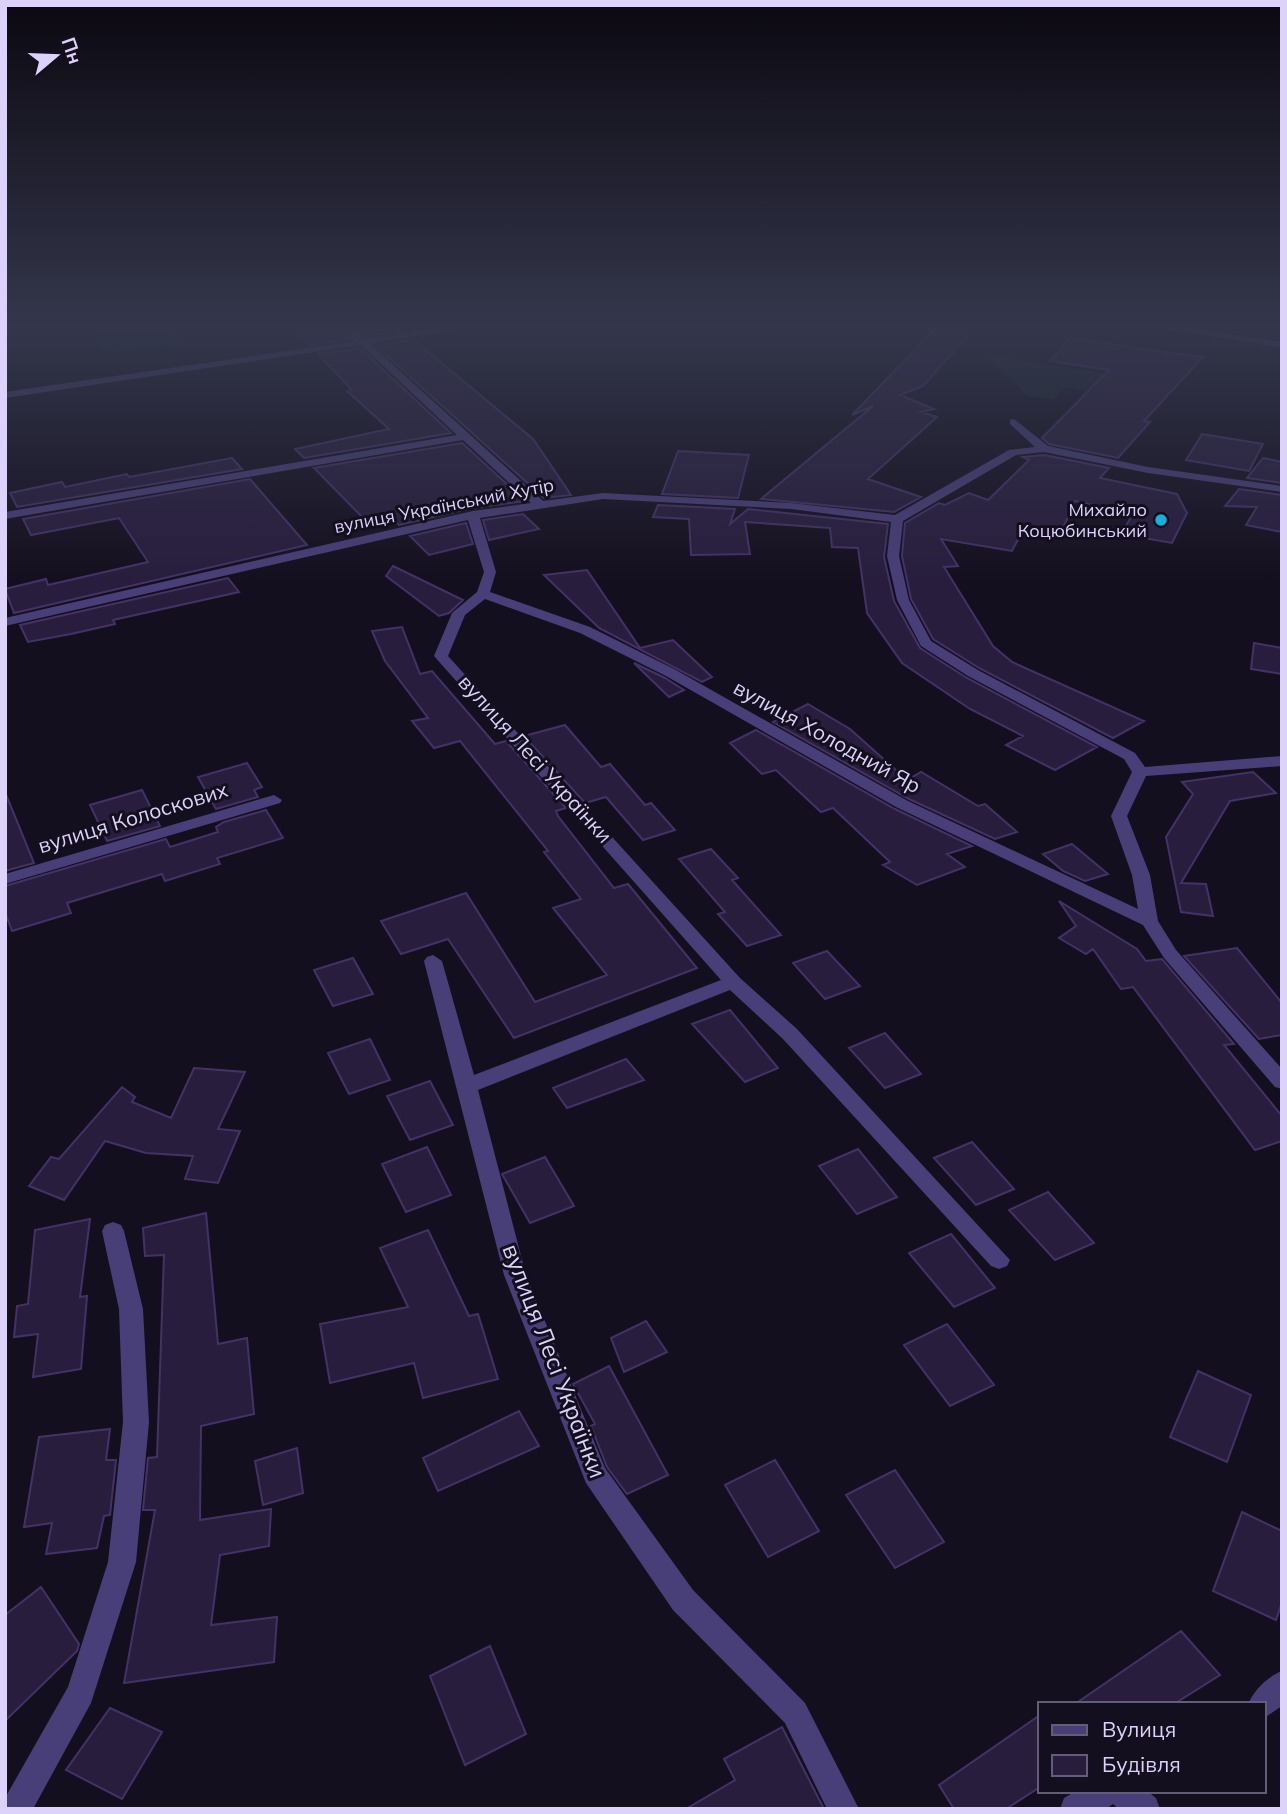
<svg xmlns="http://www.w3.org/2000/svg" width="1287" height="1814" viewBox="0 0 1287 1814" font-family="Mulish,sans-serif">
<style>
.green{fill:#132528}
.building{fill:#281d3d;stroke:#443266;stroke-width:2}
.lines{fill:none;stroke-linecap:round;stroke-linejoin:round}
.minor{fill:#493f78;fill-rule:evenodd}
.poi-dot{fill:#1aaedd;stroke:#140f1e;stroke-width:2.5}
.labels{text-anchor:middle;stroke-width:6;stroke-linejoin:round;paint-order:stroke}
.far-street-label{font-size:18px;fill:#dcd2fa;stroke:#140f1e}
.far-poi-label{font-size:18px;fill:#dcd2fa;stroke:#140f1e;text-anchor:end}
.street-label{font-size:21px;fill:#dcd2fa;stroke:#140f1e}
.near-street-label{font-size:24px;fill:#dcd2fa;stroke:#140f1e}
</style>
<rect width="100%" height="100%" fill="#140f1e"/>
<path class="green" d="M91,328H174L182,343L102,353Z
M987,355L1167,383L1157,402L1065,388L1053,400L1027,396Z"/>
<path class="building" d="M294,328H341L350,339L310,345Z
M357,328H401L403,331L366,336Z
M936,328H975L923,386L900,395L934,409L921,412L937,417L868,479L921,497L894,512L761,499L873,406L852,415Z
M1070,338L1170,353L1203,357L1144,421L1150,422L1118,458L1049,444L1042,438L1109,370L1050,361Z
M413,339L533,439L571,495L544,498L376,346Z
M360,348L451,433L304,458L295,449L389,429L347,391L352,390L318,354Z
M1202,434L1263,444L1249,471L1186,460Z
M462,443L525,501L473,508L399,525L389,516L366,521L314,468Z
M678,451L749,455L738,498L662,494Z
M1044,455L1109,468L1100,478L1177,494L1187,513L1172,543L1121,534L1133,514L1075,501L1059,537L1022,532L1012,551L941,539L958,566L944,567L993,646L1012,662L1144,721L1113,738L979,668L933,639L911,599L902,556L905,523L939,503L945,505L969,493L988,500L1029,460L1023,457Z
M232,458L242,469L17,507L10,493L62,482L65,487L127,474L129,477Z
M1263,458L1282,462V483L1247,478Z
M250,479L307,545L14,613L5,589L46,579L48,585L148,562L119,518L31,535L23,519Z
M1239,489L1282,495V532L1246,525L1257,507L1225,506Z
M658,505L735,509L730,524L748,509L888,524L884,557L894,601L920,648L967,678L1097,747L1055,770L1006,745L1023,736L970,709L902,663L867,613L858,548L832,547L830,528L745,522L750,554L691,555L689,519L653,517Z
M523,514L539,529L489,540L483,520Z
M466,523L473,544L429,555L410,536Z
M393,566L463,600L449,613L439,616L386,576Z
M587,570L640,648L673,640L712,677L702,682L599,628L544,575Z
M228,578L239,592L113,620L115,624L71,634L28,642L20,625Z
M402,627L420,674L432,671L495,744L506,741L566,808L556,811L558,816L614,888L628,884L697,968L514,1038L448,939L401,954L381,921L466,893L535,1002L607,975L553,908L581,899L544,852L548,851L460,741L434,748L412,721L428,718L385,661L372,631Z
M1254,643L1282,648V674L1251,669Z
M634,663L665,678L684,690L669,697Z
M808,704L850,729L907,780L921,772L978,806L985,804L1017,832L995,839L909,799L773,722Z
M565,725L601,767L610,764L645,805L651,803L675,830L643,840L606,797L585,803L524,736Z
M756,730L895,809L972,846L947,854L965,867L917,885L883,865L890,862L833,808L821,812L776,770L762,774L730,743Z
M247,763L262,787L254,790L258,797L216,809L198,777Z
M1253,772L1276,793L1230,801L1181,883L1206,884L1213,916L1181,912L1166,837L1193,794L1182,782Z
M142,790L160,826L107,841L90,805Z
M5,792L34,863L5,871Z
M266,810L283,838L217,858L220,864L165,881L162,874L67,903L71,913L12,931L5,912V886L166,839L170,847L218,832L216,827L224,822Z
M1072,844L1108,874L1085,881L1063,871L1043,854Z
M711,849L738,878L732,880L781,935L747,946L718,914L725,912L679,859Z
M1059,901L1137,949L1146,961L1162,959L1234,1044L1224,1045L1282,1116V1141L1255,1150L1133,987L1121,989L1093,949L1086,954L1059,938L1076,926Z
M1237,948L1282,1003V1035L1259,1039L1184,956Z
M827,951L860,986L825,999L793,963Z
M353,958L373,994L333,1006L314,970Z
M730,1010L778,1068L745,1082L692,1024Z
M885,1033L921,1074L885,1088L849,1048Z
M370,1039L390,1080L349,1094L328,1053Z
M626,1059L644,1080L567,1108L553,1088Z
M194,1068L245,1072L218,1129L240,1131L218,1183L185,1179L193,1156L146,1153L105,1141L64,1200L29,1186L51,1157L59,1159L122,1087L135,1097L132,1102L171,1118Z
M430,1081L453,1125L410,1140L387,1096Z
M972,1142L1014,1189L976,1205L934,1158Z
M427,1147L451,1195L406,1212L382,1164Z
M858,1149L897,1197L857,1214L819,1166Z
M545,1157L574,1206L530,1223L502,1174Z
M1048,1192L1094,1243L1055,1260L1009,1210Z
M206,1213L218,1344L247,1338L254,1414L201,1426L200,1520L271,1509L269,1546L220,1555L211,1625L277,1617L274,1662L124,1683L155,1510H143L148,1458L157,1457L164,1255L145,1256L143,1228Z
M90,1219L80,1297L87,1296L81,1369L33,1377L38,1334L14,1337L17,1306L28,1304L35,1230Z
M428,1230L469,1316L478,1314L498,1379L423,1398L414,1363L330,1383L320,1324L408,1307L380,1248Z
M951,1234L995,1288L954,1307L909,1253Z
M646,1321L667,1352L624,1372L611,1338Z
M947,1324L994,1385L950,1406L904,1345Z
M609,1366L668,1475L627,1494L607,1467L591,1426L595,1424L573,1384Z
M1198,1371L1251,1395L1227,1462L1170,1437Z
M519,1411L539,1446L438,1491L423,1458Z
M110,1429L106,1460H116L110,1515L104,1516L97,1548L46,1554L52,1523L24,1527L39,1437Z
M297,1448L303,1493L263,1505L255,1461Z
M775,1460L819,1531L768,1557L725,1485Z
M895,1470L944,1542L895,1568L846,1495Z
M1242,1512L1282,1531V1602L1276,1620L1213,1591Z
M41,1587L79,1644L77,1651L5,1721V1615Z
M1181,1631L1220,1675L1174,1704H1075Z
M490,1646L526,1734L465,1765L430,1676Z
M110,1708L162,1732L122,1799L66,1770Z
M1040,1715V1787L1006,1809H954L939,1785Z
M782,1727L824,1809H686L735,1780L724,1759Z"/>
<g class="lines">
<path class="minor" d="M343,328H353L365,339L439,328H464L370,344L543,501L603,493L791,503L895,515L1009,450L1035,447L1010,424V420L1014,419L1048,446L1148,467L1282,486V492L1148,473L1044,452L1016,455L903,521L899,556L909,600L931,641L978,670L1135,753L1145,767L1282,756V766L1146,776L1127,816L1150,875L1158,921L1176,950L1282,1069V1089L1275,1087L1164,958L1143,925L896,807L666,676L580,633L485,599L465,615L448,656L740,978L797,1029L1010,1260L1007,1266L999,1269L991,1266L783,1039L730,990L478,1090L526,1275L605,1468L693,1590L805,1703L859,1809H827L785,1723L673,1610L586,1483L504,1275L424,961L427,957L433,955L442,961L474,1075L721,980L434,656L452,613L477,592L484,572L468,520L5,626V618L473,511L531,503L463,440L5,519V512L457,435L361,345L5,398V392L355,341ZM603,499L791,509L891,522L887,556L897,600L921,646L968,676L1124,759L1132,772L1111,816L1132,875L1138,909L908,801L676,670L590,627L490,592L496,572L480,518Z
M1165,328H1189L1282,342V348Z
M274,795L282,800L280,803L5,884V874Z
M113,1222L121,1225L124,1231L143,1309L149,1422L136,1562L91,1703L33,1809H5V1798L68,1687L108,1562L123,1422L119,1309L102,1231L105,1225Z
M1282,1671V1706L1264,1718V1704H1248C1255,1689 1267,1677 1282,1671Z
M1076,1791H1147L1156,1798L1160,1809H1119L1113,1804L1106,1809H1060L1064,1798Z"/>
</g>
<linearGradient id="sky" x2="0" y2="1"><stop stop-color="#0b0810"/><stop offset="0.56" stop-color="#34374c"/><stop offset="1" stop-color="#34374c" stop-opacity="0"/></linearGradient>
<rect width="1287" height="582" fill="url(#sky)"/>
<circle class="poi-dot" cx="1161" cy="520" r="7"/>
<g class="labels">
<g class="far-street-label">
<text transform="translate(444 506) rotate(-11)" y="6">вулиця Український Хутір</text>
</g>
<g class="far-poi-label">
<text x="1147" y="516">Михайло<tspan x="1147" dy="21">Коцюбинський</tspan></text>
</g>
<g class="street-label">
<text transform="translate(827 737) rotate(29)" y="7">вулиця Холодний Яр</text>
<text transform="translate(535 759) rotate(48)" y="7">вулиця Лесі Українки</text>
<text transform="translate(133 818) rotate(-17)" y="7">вулиця Колоскових</text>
</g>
<g class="near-street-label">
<text transform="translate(554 1361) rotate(69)" y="8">вулиця Лесі Українки</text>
</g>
</g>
<rect width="1287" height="1814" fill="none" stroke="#dcd2fa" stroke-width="14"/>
<rect x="1038" y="1702" width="228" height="91" fill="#140f1e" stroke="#645d76" stroke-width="2"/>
<rect x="1052" y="1725" width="35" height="10" fill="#493f78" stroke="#645d76" stroke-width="2"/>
<text x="1102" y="1737" font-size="21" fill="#dcd2fa">Вулиця</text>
<rect x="1052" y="1755" width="35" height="21" fill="#281d3d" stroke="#645d76" stroke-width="2"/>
<text x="1102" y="1772" font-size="21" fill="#dcd2fa">Будівля</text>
<g transform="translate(56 56) rotate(71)" stroke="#140f1e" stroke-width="5" paint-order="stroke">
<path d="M0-5L12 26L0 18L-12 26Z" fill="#dcd2fa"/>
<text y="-10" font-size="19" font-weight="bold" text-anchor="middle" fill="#dcd2fa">Пн</text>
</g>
</svg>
